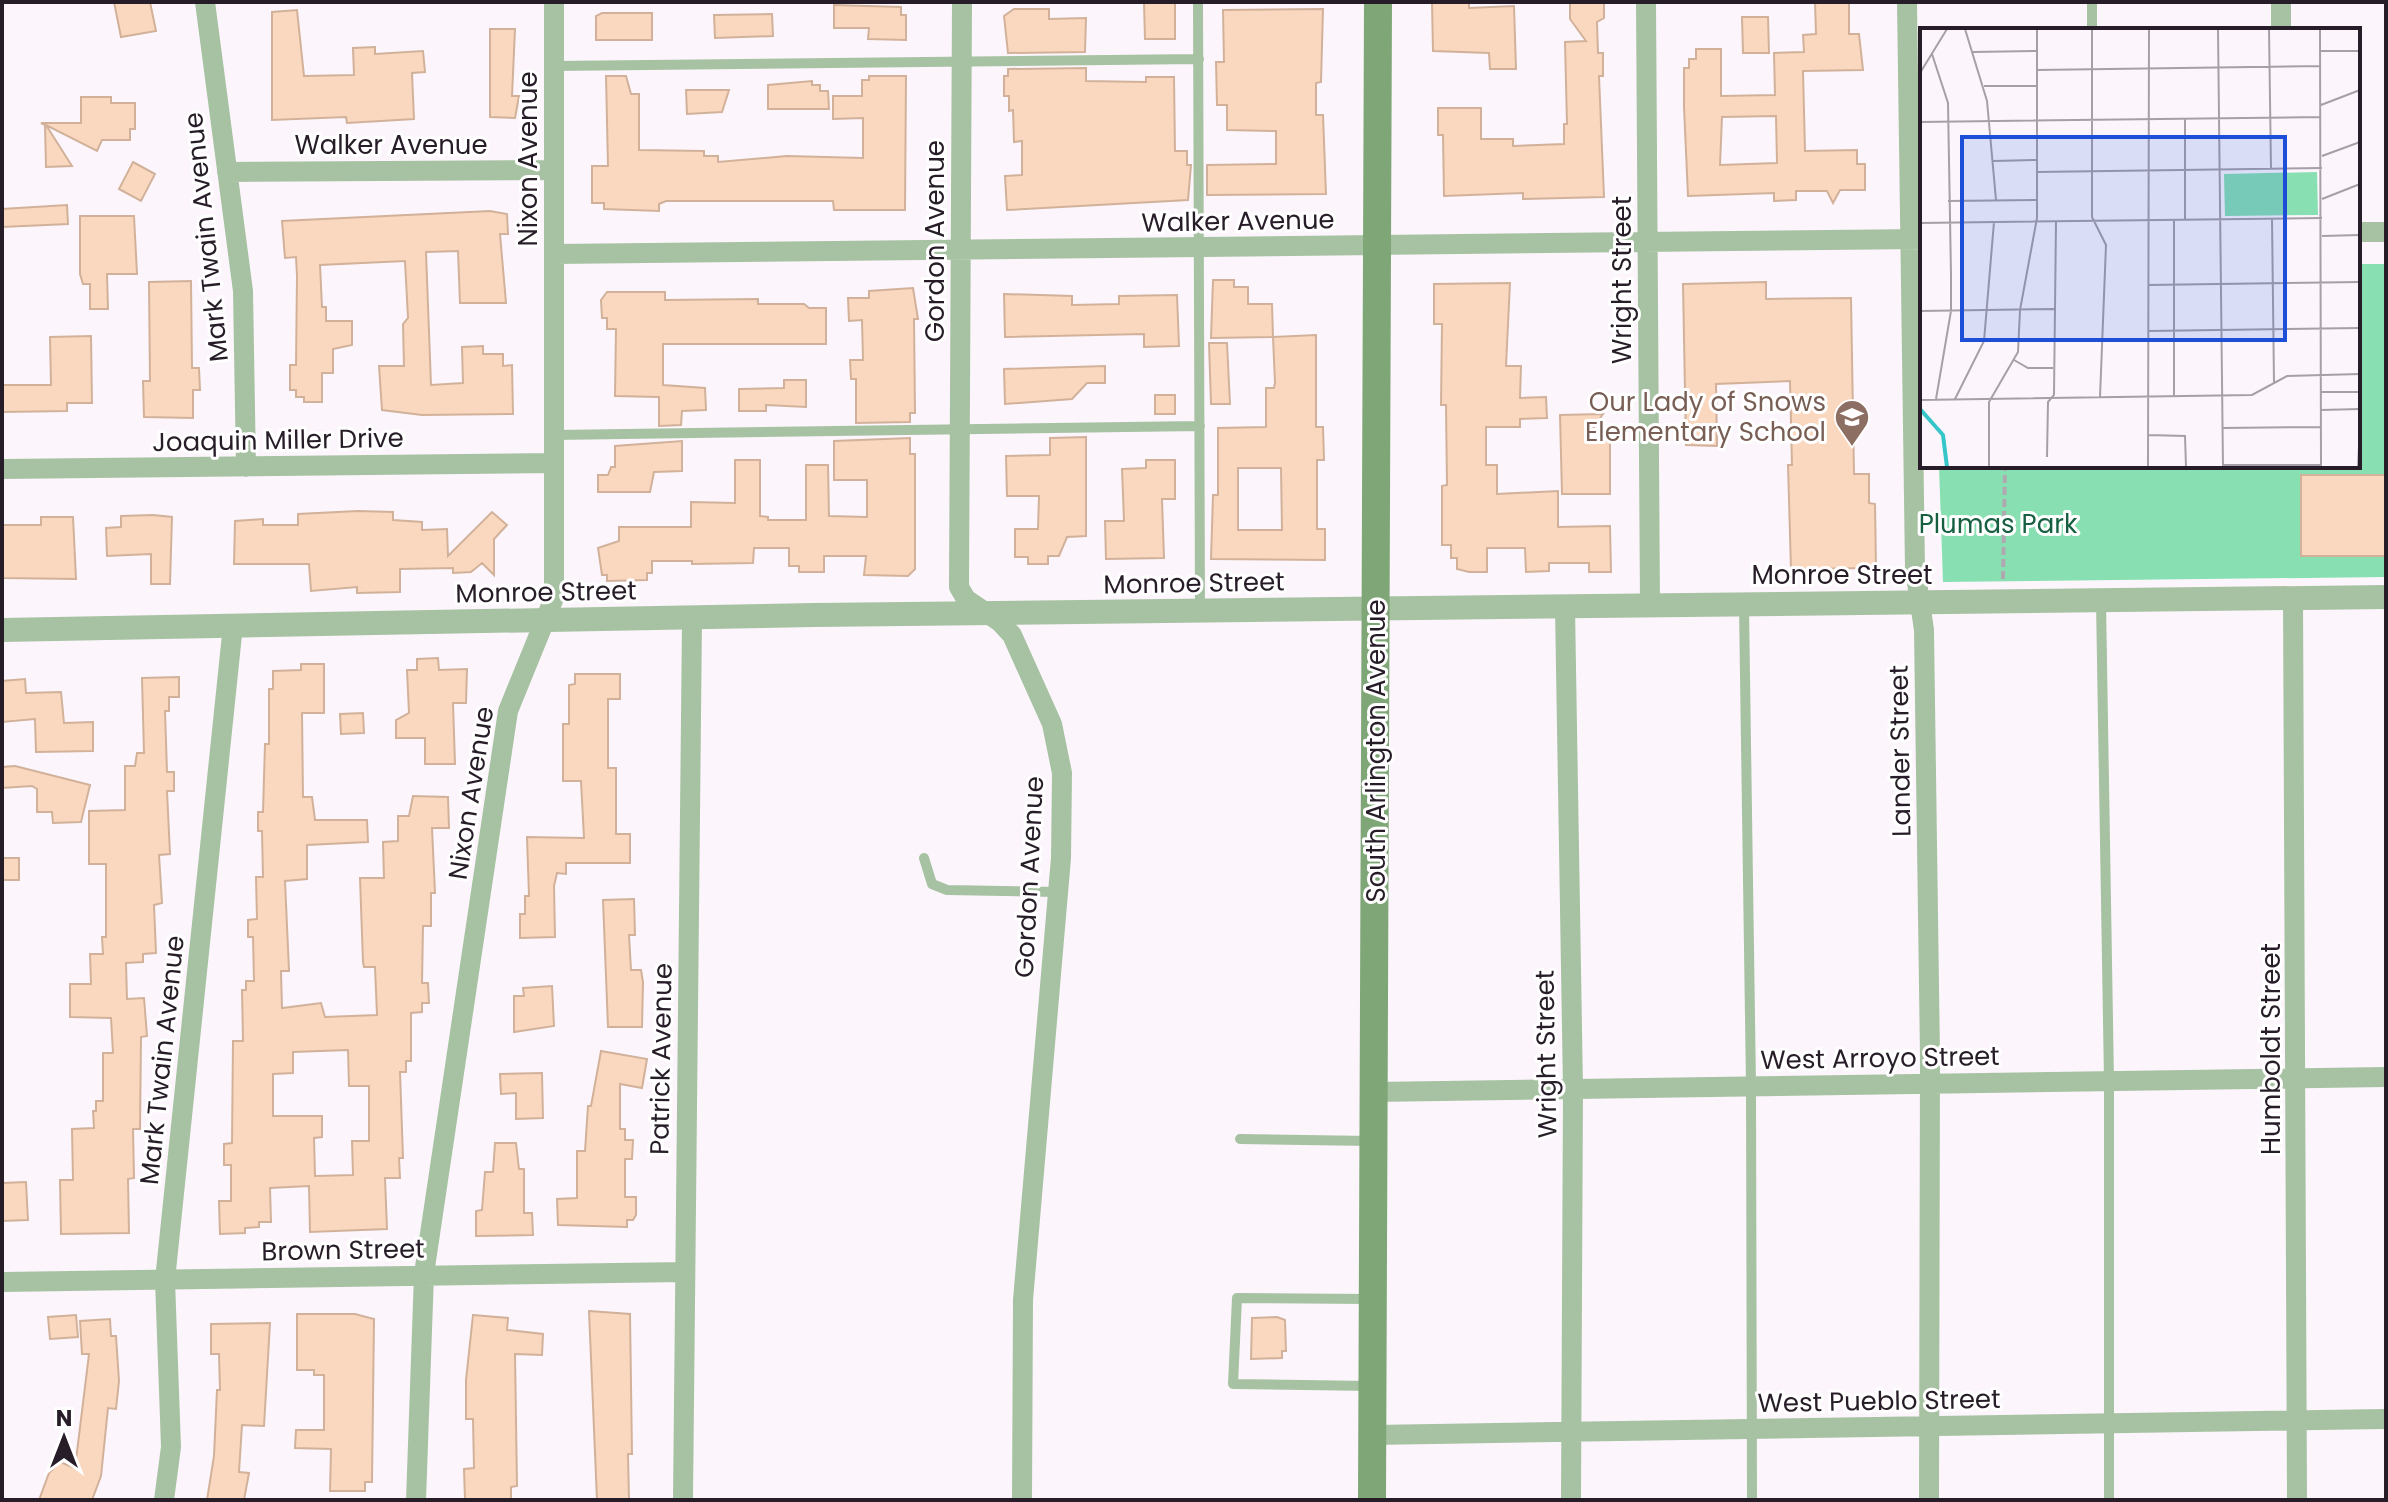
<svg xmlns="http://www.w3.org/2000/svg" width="2388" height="1502" viewBox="0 0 2388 1502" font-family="Poppins,sans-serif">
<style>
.green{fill:#88e0b2}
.building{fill:#fad8c0;stroke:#d2b19a;stroke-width:2;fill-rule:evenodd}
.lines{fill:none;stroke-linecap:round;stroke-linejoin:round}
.path{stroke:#b0a8b0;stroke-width:4;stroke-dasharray:8 4;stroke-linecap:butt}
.service{stroke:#a7c2a2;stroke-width:10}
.minor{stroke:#a7c2a2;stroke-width:20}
.tertiary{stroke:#a7c2a2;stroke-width:24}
.secondary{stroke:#7fa677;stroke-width:28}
.labels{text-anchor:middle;stroke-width:6;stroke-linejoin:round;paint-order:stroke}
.street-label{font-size:26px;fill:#271d28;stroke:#fff}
.education-label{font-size:26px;fill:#785e54;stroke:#fff;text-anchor:end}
.park-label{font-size:26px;fill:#166041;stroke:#fff}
.inset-river{fill:none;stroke:#36c6c9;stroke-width:4}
.inset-road{fill:none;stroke:#a79fa7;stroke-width:2}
.view{fill:#1d4ed8;fill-opacity:0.15;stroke:#1d4ed8;stroke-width:4}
.inset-edge{fill:none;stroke:#271d28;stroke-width:4}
</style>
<rect width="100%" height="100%" fill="#fcf6fc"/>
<path class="green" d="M2358,264H2386V577L1943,582L1939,466H2358Z"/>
<path class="building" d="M114,2H150L156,31L121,37Z
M1144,2H1175V39H1145Z
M1432,2H1469V8L1514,6L1516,69H1490L1489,53L1433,51Z
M1570,2H1604V18L1597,22L1598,53H1603V76H1599L1604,197L1523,199V193L1444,196L1443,135H1438V108H1481V139H1513V146L1564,144V124H1567L1565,42L1586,41L1570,19Z
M1815,2H1849V34H1859L1863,70L1803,71L1805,151L1857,150V164H1865V190H1840L1833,203L1827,191H1796V200L1774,201V193L1688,196L1684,107V68H1689V59H1696V49H1721V96L1775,95L1774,53L1804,52L1803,35L1816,34ZM1776,116L1777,163L1720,165L1722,117Z
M834,5L901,7V15H906V40L868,39L869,28H834Z
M1014,9H1049V19L1086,18L1085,52L1008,53L1004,16Z
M1323,9L1321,82L1316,83V115H1323L1326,194L1207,195V165L1276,164V131L1227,130V105H1217L1216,62H1224L1223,10Z
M297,10L304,76L354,75L353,48L375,47V54L423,51L425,72L412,73L414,119L347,123L346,117L272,120V12Z
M602,13H652V40H596V16Z
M772,14L773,36L715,38L714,15Z
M1742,17H1768L1769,53H1743Z
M490,29H515L512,96H519L515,118L490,117Z
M1086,68V81L1146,82V77H1174L1175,151H1187V165H1191L1188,200L1007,210L1005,176L1022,175V141L1014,142L1013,110L1009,111V96H1004V76H1008V69Z
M606,76H626L631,94H639V150L704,151V156H718V162L787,156L863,158V118L833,119V96H862V80H869V76H906L905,210H834L833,201H666L659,204V211L604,209V203H592V166H608Z
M812,81V85H820V91H828L829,109H768V85Z
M686,90H729L722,112L687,114Z
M81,97H111V103H135V129H130V140H102L97,151L46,125L72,166L46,167L45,125L41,123H81Z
M133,162L155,174L141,201L119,189Z
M67,205L68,224L2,227V209Z
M490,211L507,214L508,234H500L506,303H460L458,251L426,252L431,385L463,383L462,347L483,346V354H503V366L512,365L513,414L422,415L382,410L379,366H404L403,324L408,318L405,261L320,265L322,307H326V321H352V345L333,349V373H322V402H304V397H296V390H290V365H296L297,276L296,257L285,258L282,221Z
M80,216H134L137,274H107L108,309H90V284H83L80,274Z
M1213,280H1234V287H1248V304H1272L1273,337L1316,335V427H1323L1324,460H1317V529H1325V560L1211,559L1213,495H1218V428L1266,427V388H1274L1275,383L1273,337L1211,338ZM1238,468H1281L1282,530H1238Z
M191,281L192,368H199L200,390H193V418L144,417L143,381H150L149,282Z
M1766,282V299L1851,298L1854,474H1869V503L1875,504L1876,568L1791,569L1788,465H1792L1790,381L1716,384L1717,446L1686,445L1683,284Z
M1510,283L1506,366H1521L1520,398L1546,397L1547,418L1520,419V427H1486V465H1497V494L1558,491V527L1610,526L1611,572H1589V563H1549V571L1526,572L1525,548H1487V572H1469L1457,569V558H1451V545H1442V486L1447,485L1446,405H1441L1442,324H1434V284Z
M913,288L918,319H914L915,413H910V422L856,423V379H851L850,360H863L862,320L849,321L848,298H869V291Z
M607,292H665V300L758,299V304H804L809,308H826V344H663V385L705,388L706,410L682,411L681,425L659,426V397L615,396L616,329H607V318H602L601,300Z
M1004,294L1072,296V305L1119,304V296L1177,295L1179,346L1144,347V334L1005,337Z
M91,336L92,403H67V411L2,412V385H51L50,337Z
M1209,343H1227L1230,404H1211Z
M1105,366V383H1087L1072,399L1005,404L1004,369Z
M784,380H806V407L766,405V411H739V389L784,388Z
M1155,395H1175V414H1155Z
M1603,414L1592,430H1610V494H1562L1560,415Z
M1086,437V536L1067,537L1059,556H1048V564H1028V557H1015V529H1038L1039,496H1007L1006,456L1050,455V438Z
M910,438V454H915V569L908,576L864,575L866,556H824V572H799V566H789V548H754L753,563L692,564V561H652V573H647V580L607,581V575H602L598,548L619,541V527H691V502L735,503V460H760V516L768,517V520H806V465H828L829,516L867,517V480H834V441Z
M682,441V471L654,472L650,492H598V475H608L611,467H615V446Z
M1146,460H1175V499H1162L1164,558L1106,559L1105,521H1124L1122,469L1146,468Z
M2301,475H2386V556H2301Z
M358,511L393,512V520L422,522V530L447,529L448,556L492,512L507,525L494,539V575L482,563L471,572L453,573V568L400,569V592L357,593V587L311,591L309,564H234L235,521L263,519V525H298V514Z
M153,515L172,517L170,584H151V554L107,556L106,528L121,527V516Z
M41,517H73L76,579L2,578V525H41Z
M438,658L439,670L467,669L466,703H453L455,764H425V738H396V720L409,713L407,670H417V659Z
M301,664H324V713H302L303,797H312L315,820H367L368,842L307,845V879L285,881L289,971H281L282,1008L321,1003L325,1017L377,1015L375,967H364L363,962L360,878H384L383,842L398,841V816H409L413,796L448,797L449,828H432L435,893H431V926H423L422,983H428L429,1003H422V1012L411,1013V1061H406V1072H400L403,1158H399L400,1178H385L387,1229L310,1232L309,1186L270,1188L271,1222H259V1227L245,1228V1233L220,1234L219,1201H231V1165H224V1144L232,1143L233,1041H243L242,990H246V981H254L253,937H248V920L257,919L256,877H263L262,831H258V812H263L265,744H269V689H273V671L301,670ZM348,1050L349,1086H369V1141H352L353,1175L315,1176L314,1138L322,1137V1116H273V1074L293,1073V1052Z
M575,674H620V699H608V768H616V834H630V863H566V874L557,873L554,886L555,937L520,938V914H525V896H529L527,837L584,838L581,781H563V724H569V685L575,684Z
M179,677V697H169V711H165L167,772H174V791H167L170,854L159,855L162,903L154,905L156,953L143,954V962L126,963L127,999L144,998L147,1036L141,1037L140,1129H133L134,1178L128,1179L129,1233L61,1234L60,1180H73L72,1129L94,1128L93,1111H96V1101H103V1053H113L111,1018L70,1017V984H91L90,954H103L102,937H106V864H89V811L125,810V766H135L137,753H144L142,678Z
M25,679L26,693L61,692L64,723L93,722V751L36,752L35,719L2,722V681Z
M363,713L364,733L341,734L340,714Z
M15,766L90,785L81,822L53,823L52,812H37V789L32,786L2,788V767Z
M2,858H19V880H2Z
M634,899L635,935H629L631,970H641L643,982L642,1027H608L603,900Z
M552,986L554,1026L514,1032V996H524L523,988Z
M601,1051L647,1059L642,1088L620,1084V1129H625V1140H633L632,1159H625V1197H636V1215L633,1220H627V1227L558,1225L557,1199L577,1198V1151H585L588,1106H591Z
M542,1073L543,1118L516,1119V1093L501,1094L500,1074Z
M495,1143H516L519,1169H524V1213H532L533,1235L476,1236V1211L482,1210L485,1172H493Z
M26,1182L28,1220L2,1221V1183Z
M589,1311L630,1314L632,1454H628L629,1499L597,1500Z
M297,1314H355L374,1319L372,1482H365V1491H330L331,1449L295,1448L296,1430H324V1375H314V1370H297Z
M76,1315L78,1337L50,1339L48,1317Z
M473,1315L508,1318L507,1330L543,1334L542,1355L515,1354L517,1486L511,1487V1500H465L464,1469L474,1468L473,1419H466V1380Z
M1277,1317L1285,1320L1286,1351H1282V1358L1251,1359L1252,1318Z
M110,1319L111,1336H116L119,1381L116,1409L108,1408L101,1476L92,1500H39L49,1473L60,1462L75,1468L89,1354H82L80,1321Z
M270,1323L264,1426L242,1425L239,1472L249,1473L244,1500H207L214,1456L217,1390H220L219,1354H211V1324Z"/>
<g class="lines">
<path class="path" d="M2003,579L2005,466"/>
<path class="service" d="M1198,2L1200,611
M2092,2V30
M554,66L1199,59
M554,435L1200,426
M2101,601L2109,1081V1500
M1744,606L1751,1086L1752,1500
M924,858L932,884L947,890L1058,892
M1240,1139L1372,1141
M1370,1299L1237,1298L1233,1384L1371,1386"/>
<path class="minor" d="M205,2L243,291L246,467
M962,2L959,587L966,599L1000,622L1012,635L1052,724L1062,773L1061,858L1023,1300L1022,1500
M1646,2L1650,605
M1907,2L1915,569L1924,630L1930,1057L1929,1500
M2281,2V30
M227,172L554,170
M2358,232H2386
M554,254L1922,239
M2,469L554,463
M2293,598L2297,1500
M1565,607L1573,1089L1571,1500
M1374,1092L2386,1077
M2,1282L685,1272
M1372,1435L2386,1419
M164,1500L171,1447L165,1280L233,625
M416,1500L424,1274L508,711L554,598V2
M683,1500L692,619"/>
<path class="tertiary" d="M2,630L814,615L2386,597"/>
<path class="secondary" d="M1372,1500L1378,2"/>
</g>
<defs>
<g id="school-pin" transform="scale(1.8)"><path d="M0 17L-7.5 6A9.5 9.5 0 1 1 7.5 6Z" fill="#8d6e63" stroke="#fff"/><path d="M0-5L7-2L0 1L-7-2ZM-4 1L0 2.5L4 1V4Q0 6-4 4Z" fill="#fff"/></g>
</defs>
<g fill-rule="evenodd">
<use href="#school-pin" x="1852" y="417"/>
</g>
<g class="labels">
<g class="street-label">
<text x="391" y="154">Walker Avenue</text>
<text transform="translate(528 159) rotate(-90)" y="9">Nixon Avenue</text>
<text transform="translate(1238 221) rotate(-1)" y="9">Walker Avenue</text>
<text transform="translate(206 237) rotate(-96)" y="9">Mark Twain Avenue</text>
<text transform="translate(935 241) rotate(-90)" y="9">Gordon Avenue</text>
<text transform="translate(1622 280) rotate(-90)" y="9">Wright Street</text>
<text transform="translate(278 440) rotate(-1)" y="9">Joaquin Miller Drive</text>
<text x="1842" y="584">Monroe Street</text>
<text transform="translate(1194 583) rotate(-1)" y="9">Monroe Street</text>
<text transform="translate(546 592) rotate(-1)" y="9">Monroe Street</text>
<text transform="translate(1376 751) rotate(-90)" y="9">South Arlington Avenue</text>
<text transform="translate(1900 751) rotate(-91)" y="9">Lander Street</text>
<text transform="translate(471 793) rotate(-81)" y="9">Nixon Avenue</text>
<text transform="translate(1029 877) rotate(-87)" y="9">Gordon Avenue</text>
<text transform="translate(2271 1049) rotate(-90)" y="9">Humboldt Street</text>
<text transform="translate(1546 1054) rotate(-91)" y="9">Wright Street</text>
<text transform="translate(1880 1058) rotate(-1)" y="9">West Arroyo Street</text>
<text transform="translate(661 1059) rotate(-89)" y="9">Patrick Avenue</text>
<text transform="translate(162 1060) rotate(-84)" y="9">Mark Twain Avenue</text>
<text transform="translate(343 1250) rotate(-1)" y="9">Brown Street</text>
<text transform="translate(1879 1401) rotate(-1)" y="9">West Pueblo Street</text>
</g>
<g class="education-label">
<text x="1826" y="411">Our Lady of Snows<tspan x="1826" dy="30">Elementary School</tspan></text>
</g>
<g class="park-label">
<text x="1998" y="533">Plumas Park</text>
</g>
</g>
<g transform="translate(1920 28)">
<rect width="440" height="440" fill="#fcf6fc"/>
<path d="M397,144L398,187L305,188L304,146Z" fill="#88e0b2"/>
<path class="inset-river" d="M0,381L23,407L27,439"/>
<path class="inset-road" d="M45,1L67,73L76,172M172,1V189L186,217L180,369M298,1L303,439M349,1L351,141M400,1L401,439M400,23H440M53,24L117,23M12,26L28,75L31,247V283L16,371M117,42L400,38M0,45L27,1M64,58H117M401,77L440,62M265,91V191M0,94L401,89M402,128L440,114M73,133L117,132M117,144L402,140M402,171L440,156M28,173L117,172M352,190L354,356M254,191V368M0,195L402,190M402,208L440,207M228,257L440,254M0,283L134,281M228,303L440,300M94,332L108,340H133M401,364H440M35,371L64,313L74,194M0,372L332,367L367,348L440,346M401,382L440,381M303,400L400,399M228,407L265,408L266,439M127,429L128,374L134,367L136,194M303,437H400M69,439V374L98,324L100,282L117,190V1M228,439L229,1M438,439L440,398"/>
<path class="view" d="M42,109H365V312H42Z"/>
<rect width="440" height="440" class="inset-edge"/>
</g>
<rect width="2388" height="1502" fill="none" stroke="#271d28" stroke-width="8"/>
<g transform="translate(64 1438)" stroke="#ffffff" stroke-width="6" paint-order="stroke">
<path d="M0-6L14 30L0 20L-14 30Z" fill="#271d28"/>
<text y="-12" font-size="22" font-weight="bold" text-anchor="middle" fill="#271d28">N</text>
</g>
</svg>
